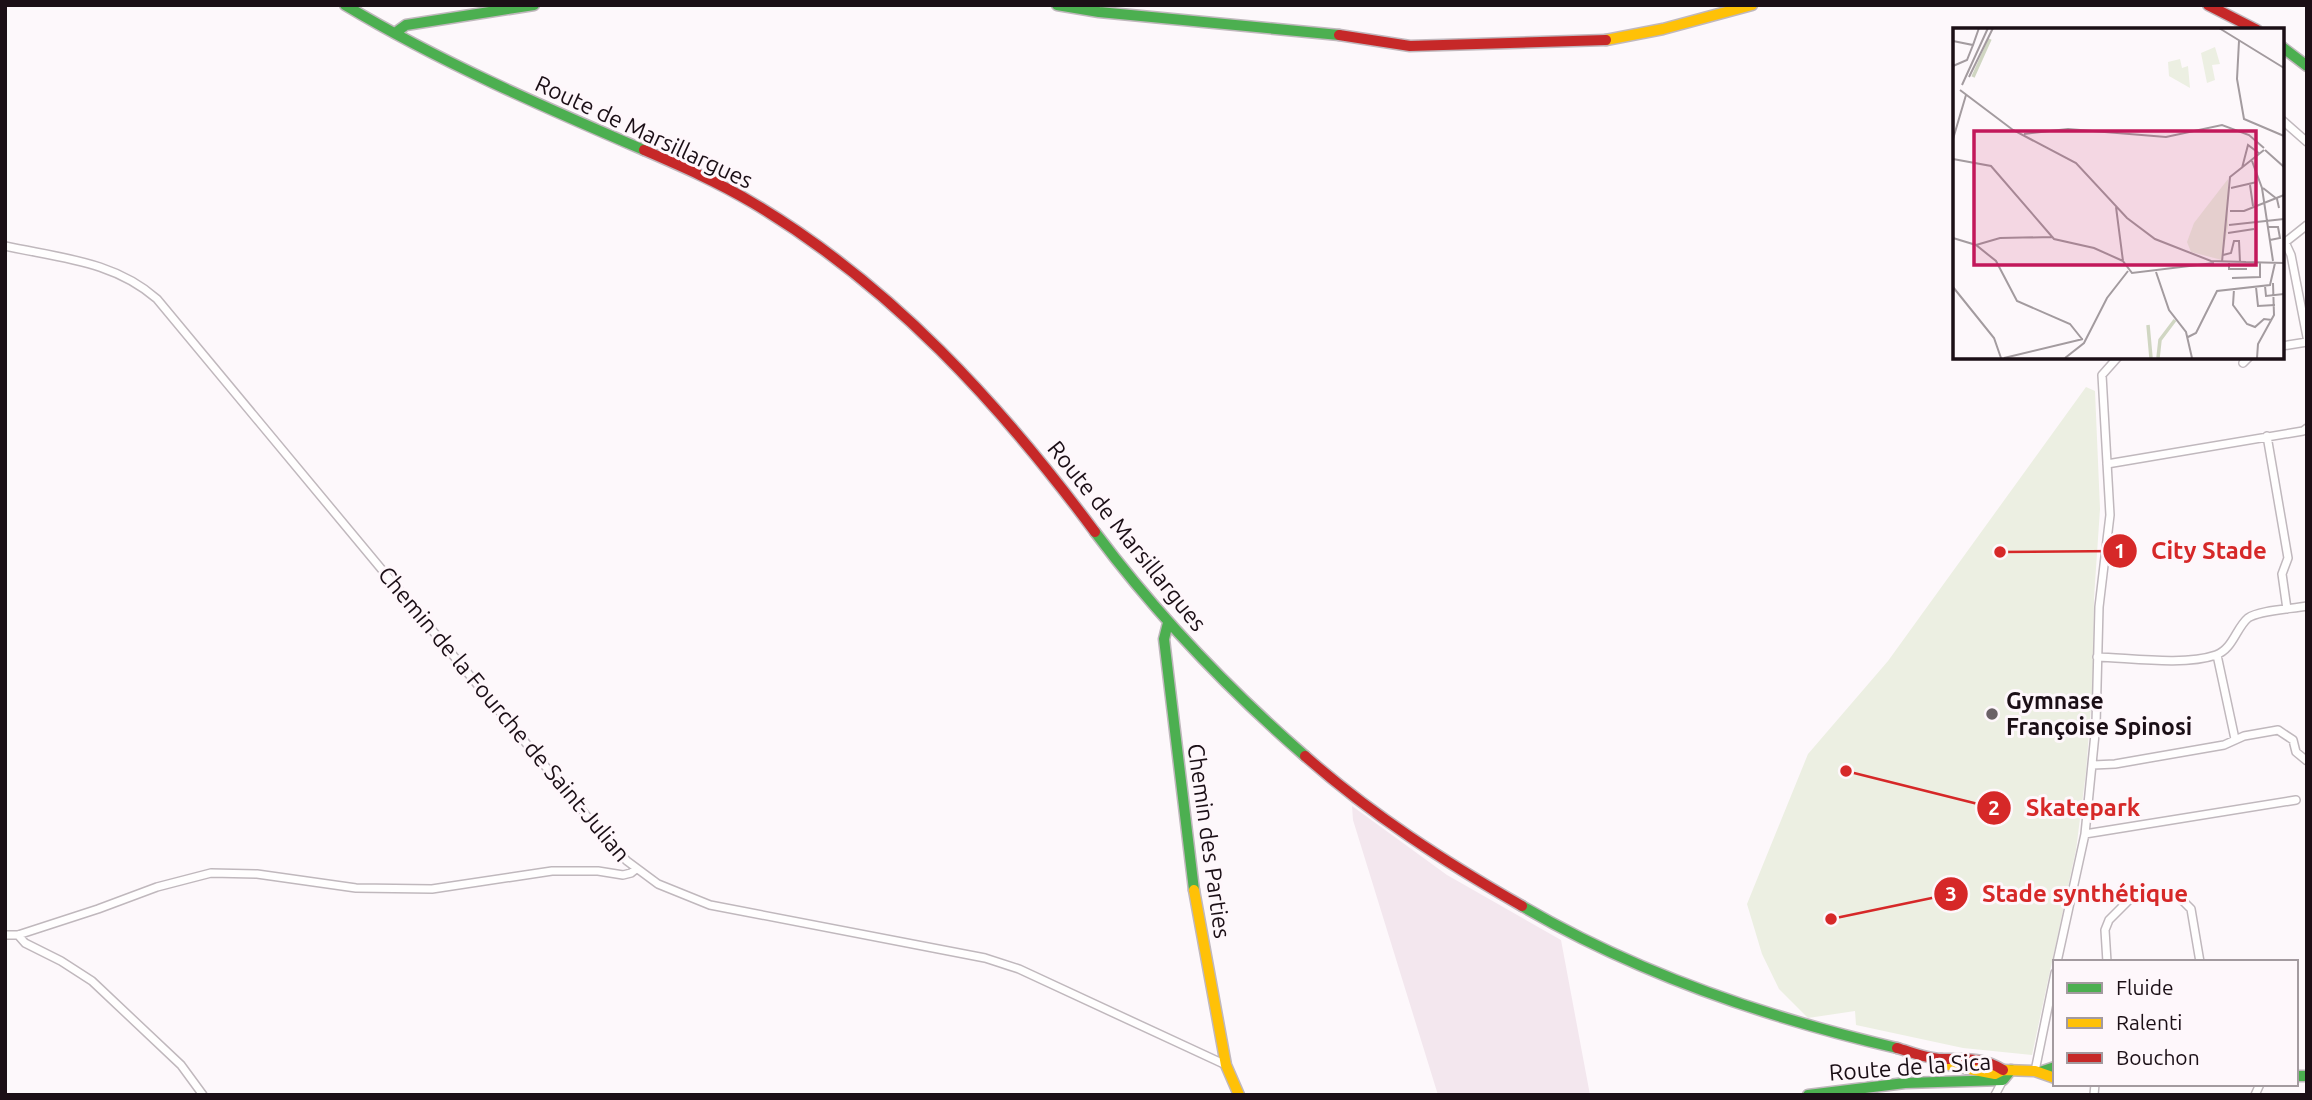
<svg xmlns="http://www.w3.org/2000/svg" width="2312" height="1100" viewBox="0 0 2312 1100" font-family="Ubuntu,sans-serif">
<style>
.built{fill:#f3e7ee}
.green{fill:#ecefe2}
.lines{fill:none;stroke-linecap:round;stroke-linejoin:round}
.street-casing{stroke:#c0b8bd;stroke-width:10}
.fast-casing{stroke:#c0b8bd;stroke-width:13}
.slow-casing{stroke:#c0b8bd;stroke-width:13}
.jam-casing{stroke:#c0b8bd;stroke-width:13}
.street{stroke:#fffefe;stroke-width:7}
.fast{stroke:#4caf50;stroke-width:10}
.slow{stroke:#ffc107;stroke-width:10}
.jam{stroke:#c62828;stroke-width:10}
.poi-dot{fill:#6a6166;stroke:#fef7fb;stroke-width:2.5}
.labels{text-anchor:middle;stroke-width:6;stroke-linejoin:round;paint-order:stroke}
.street-label{font-size:23px;fill:#1b0f16;stroke:#fef7fb}
.poi-label{font-size:23px;font-weight:bold;fill:#1b0f16;stroke:#fef7fb;text-anchor:start}
.inset-river{fill:none;stroke:#d0d6c2;stroke-width:3.5}
.inset-road{fill:none;stroke:#a39b9f;stroke-width:2}
.view{fill:#c2185b;fill-opacity:0.15;stroke:#c2185b;stroke-width:3.5}
.inset-edge{fill:none;stroke:#1b0f16;stroke-width:3.5}
.leader{fill:none;stroke:#d62828;stroke-width:2.5}
.callout-dot{fill:#d62828;stroke:#fef7fb;stroke-width:2.5}
.mark-label{font-size:21px;text-anchor:middle;font-weight:bold;fill:#fff}
.callout-label{font-size:24px;text-anchor:middle;font-weight:bold;fill:#d62828;stroke:#fef7fb;stroke-width:6;stroke-linejoin:round;paint-order:stroke}
</style>
<rect width="100%" height="100%" fill="#fdf8fb"/>
<path class="built" d="M1352,806L1447,875L1561,940L1590,1095H1438L1353,820Z"/>
<path class="green" d="M2086,387L2095,391L2100,509L2094,598L2093,681L2086,772L2076,850L2032,1055L1963,1048L1856,1025L1855,1011L1808,1018L1779,989L1762,954L1747,904L1808,754L1888,661Z"/>
<g class="lines">
<g class="street-casing">
<path id="street" d="M2282,120L2307,142
M2285,242L2291,255L2307,337
M2283,244L2307,225
M5,246C60,258 114,261 157,299L609,843L627,861L658,884L710,905L985,958L1019,969L1226,1065
M2282,346L2307,342
M2243,363L2249,357
M2267,436L2288,558L2282,574L2287,609
M2107,464L2303,431L2307,428
M2217,655L2235,739
M2097,657C2131,658 2184,666 2216,655C2233,649 2236,628 2248,618C2259,610 2292,609 2307,606
M2093,765L2115,764L2224,745L2244,736L2278,730L2293,740L2296,752L2307,761
M2085,834L2296,800
M5,935H18L98,909L157,887L211,873L257,874L356,888L432,889L552,871H598L623,875L631,873L636,869
M18,935L25,943L61,961L92,981L181,1065L203,1095
M2057,962L2085,834L2096,724L2099,607L2110,515L2102,375L2118,357
M2107,962L2105,930L2109,920L2131,898L2143,895L2178,896L2191,909L2200,962
M2035,1071L2055,973
M1995,1095L2003,1080
M2094,1095L2095,1084
M2255,1095L2260,1084"/>
</g>
<g class="fast-casing">
<path id="fast" d="M345,5C440,62 542,106 644,150
M1057,5L1099,12L1339,35
M395,33L406,25L534,5
M2282,47L2307,66
M1095,532C1157,615 1227,688 1305,756
M1168,623L1164,639L1194,890
M1522,906C1637,973 1768,1018 1897,1048
M2040,1072L2055,1067
M2296,1076H2307
M1808,1095L1905,1083L2003,1080L2011,1070"/>
</g>
<g class="slow-casing">
<path id="slow" d="M1606,40L1663,29L1752,5
M1194,890L1226,1065L1239,1095
M1941,1059L1949,1065L1995,1074L2003,1070L2035,1071L2055,1078"/>
</g>
<g class="jam-casing">
<path id="jam" d="M2208,5L2257,30
M1339,35L1410,46L1606,40
M644,150C681,166 718,182 753,203C891,285 1000,404 1095,532
M1305,756C1372,815 1445,862 1522,906
M1897,1048C1911,1052 1928,1059 1942,1059C1964,1059 1983,1057 2003,1070"/>
</g>
<use href="#street" class="street"/>
<use href="#fast" class="fast"/>
<use href="#slow" class="slow"/>
<use href="#jam" class="jam"/>
</g>
<circle class="poi-dot" cx="1992" cy="714" r="7"/>
<g class="labels">
<g class="street-label">
<text transform="translate(644 132) rotate(25)" y="8">Route de Marsillargues</text>
<text transform="translate(1127 536) rotate(51)" y="8">Route de Marsillargues</text>
<text transform="translate(504 714) rotate(50)" y="8">Chemin de la Fourche de Saint-Julian</text>
<text transform="translate(1209 841) rotate(82)" y="8">Chemin des Parties</text>
<text transform="translate(1910 1067) rotate(-4)" y="8">Route de la Sica</text>
</g>
<g class="poi-label">
<text x="2006" y="709">Gymnase<tspan x="2006" dy="26">Françoise Spinosi</tspan></text>
</g>
</g>
<g transform="translate(1953 28)">
<rect width="331" height="331" fill="#fdf8fb"/>
<path d="M262,19L267,36L259,37L262,52L254,55L248,25ZM227,31L229,40L235,38L237,60L216,48L215,34ZM275,151V198L269,232L238,224L234,214L241,195Z" fill="#ecefe2"/>
<path class="inset-river" d="M20,49L37,11M195,297L198,330M205,330L207,312L222,292"/>
<path class="inset-road" d="M266,0L331,40M0,13L20,17L26,0M286,13L284,51L291,91L331,108M0,38L14,32L20,17M16,49L40,0M9,57L35,0M7,62L60,102L123,135L174,190L202,211L258,233L293,234M71,106L115,101L213,109L269,97L296,107L311,120M0,111L13,67M312,122L331,139M0,131L38,138L101,211L141,220L170,233M299,133L309,160L320,233M289,140L295,117L307,126M297,157L300,178M278,160L304,154M310,160L324,171L326,180M163,179L170,233L179,245L261,235M277,183H291L331,167M276,197L331,191M314,199H325L327,210L317,212M275,205L301,201M0,210L23,217L43,233L64,273L117,296L129,311M23,217L47,210L99,209M270,227L278,225L281,213H286L287,234M269,234L277,149L311,122M290,234L331,235M276,235V241H294M203,244L216,282L233,304L239,330M279,250L307,249V235M312,258L313,268L331,266M0,259L41,310L48,330M303,259L305,278L322,277M281,261L280,277L294,296L302,299L311,291L319,292M235,309L243,305L264,263L317,257L322,235M51,330L130,311M112,330L131,315L154,270L175,243M304,330L305,316L321,287L320,255"/>
<path class="view" d="M21,103H303V237H21Z"/>
<rect width="331" height="331" class="inset-edge"/>
</g>
<path class="leader" d="M2000 552L2120 551M1846 771L1994 808M1831 919L1951 894"/>
<g class="callout-dot">
<circle cx="2000" cy="552" r="7"/>
<circle cx="1846" cy="771" r="7"/>
<circle cx="1831" cy="919" r="7"/>
<circle cx="2120" cy="551" r="18"/>
<circle cx="1994" cy="808" r="18"/>
<circle cx="1951" cy="894" r="18"/>
</g>
<g class="mark-label">
<text x="2120" y="558">1</text>
<text x="1994" y="815">2</text>
<text x="1951" y="901">3</text>
</g>
<g class="callout-label">
<text x="2209" y="559">City Stade</text>
<text x="2083" y="816">Skatepark</text>
<text x="2085" y="902">Stade synthétique</text>
</g>
<rect width="2312" height="1100" fill="none" stroke="#1b0f16" stroke-width="14"/>
<rect x="2053" y="960" width="245" height="126" fill="#fef7fb" stroke="#a39a9f" stroke-width="2"/>
<rect x="2067" y="983" width="35" height="10" fill="#4caf50" stroke="#a39a9f" stroke-width="2"/>
<text x="2116" y="995" font-size="21" fill="#1b0f16">Fluide</text>
<rect x="2067" y="1018" width="35" height="10" fill="#ffc107" stroke="#a39a9f" stroke-width="2"/>
<text x="2116" y="1030" font-size="21" fill="#1b0f16">Ralenti</text>
<rect x="2067" y="1053" width="35" height="10" fill="#c62828" stroke="#a39a9f" stroke-width="2"/>
<text x="2116" y="1065" font-size="21" fill="#1b0f16">Bouchon</text>
</svg>
